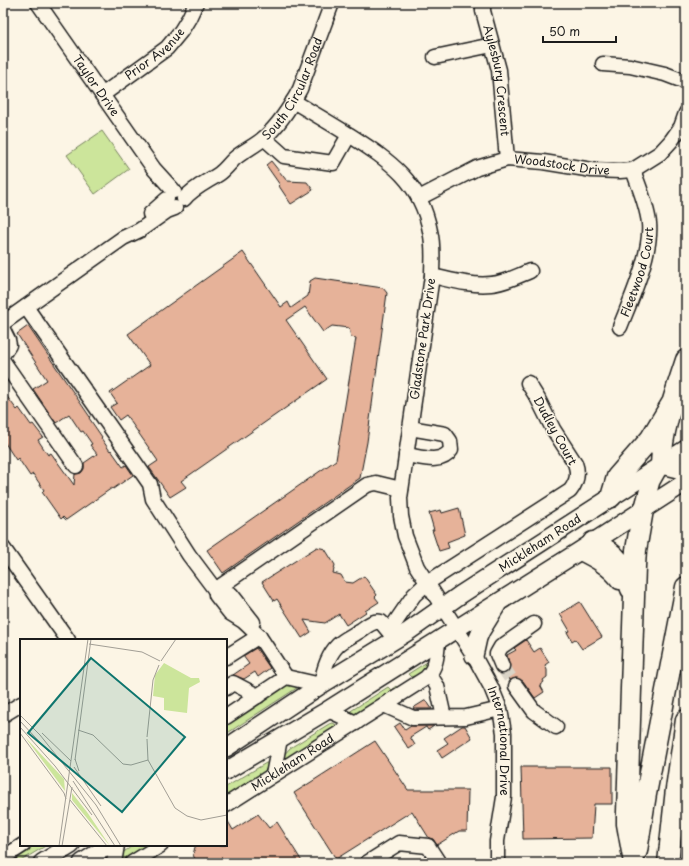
<svg xmlns="http://www.w3.org/2000/svg" width="689" height="866" viewBox="0 0 689 866" font-family="'Playpen Sans',sans-serif">
<style>
.green{fill:#cce59b;stroke:#74805c}
.building{fill:#e6b299;stroke:#1c1c1c}
.lines{fill:none;stroke-linecap:round;stroke-linejoin:round}
.minor-tunnel{stroke:#dad4c7;stroke-width:14;stroke-dasharray:14 7;stroke-linecap:butt}
.minor-casing{stroke:#1c1c1c;stroke-width:17}
.major-casing{stroke:#1c1c1c;stroke-width:20}
.highway-casing{stroke:#1c1c1c;stroke-width:23}
.minor{stroke:#fcf5e5;stroke-width:14}
.major{stroke:#fcf5e5;stroke-width:17}
.highway{stroke:#fcf5e5;stroke-width:20}
.labels{text-anchor:middle;stroke-width:3;stroke-linejoin:round;paint-order:stroke}
.street-label{font-size:12px;fill:#1c1c1c;stroke:#fcf5e5}
.inset-road{fill:none;stroke:#a29e95;stroke-width:1}
.view{fill:#0f766e;fill-opacity:0.15;stroke:#0f766e;stroke-width:2}
.inset-edge{fill:none;stroke:#1c1c1c;stroke-width:2}
</style>
<rect width="100%" height="100%" fill="#fcf5e5"/>
<filter id="ink" filterUnits="userSpaceOnUse"><feTurbulence type="fractalNoise" baseFrequency=".025" numOctaves="2"/><feDisplacementMap in="SourceGraphic" scale="8" xChannelSelector="R" yChannelSelector="G"/><feConvolveMatrix kernelMatrix="1 2 1 2 8 2 1 2 1" color-interpolation-filters="sRGB"/></filter>
<g filter="url(#ink)">
<path class="green" d="M102,131L129,169L95,194L67,155Z
M427,662H429L427,670L415,678L414,676L411,677L408,674Z
M291,683L300,686L226,734V723L285,685Z
M396,686L398,689L353,717L346,714L388,687L391,690Z
M333,723L338,726L283,760V756L290,748L329,724Z
M266,763H268C269,775 236,791 226,798V787Z
M30,845H47L19,862L14,855Z
M134,845H148V847L122,863H120L122,853Z"/>
<path class="building" d="M271,161L287,181L307,182L313,190L291,204L279,186L280,185L266,165Z
M243,252L281,307L288,302L291,308L308,296L310,281L315,278L383,288L387,293L367,442L360,478L223,573L207,550L336,460L356,338L351,337L349,328L332,326L323,332L305,307L286,320L327,379L181,481L186,487L170,497L149,467L158,461L126,415L119,420L110,407L117,403L110,393L150,365L128,334Z
M28,326L90,417L89,418L102,437L101,438L110,451L111,450L123,467L126,465L133,475L113,489L112,488L66,520L63,517L61,519L42,492L44,490L33,474L30,476L18,458L16,460L3,440V391L17,410L19,408L31,425L33,424L43,437L38,440L48,455L51,453L74,485L75,474L81,473L84,469V463L97,454L90,445L92,444L83,431L81,432L69,414L56,423L33,389L47,380L17,334Z
M459,508L465,535L447,542L449,548L439,551L432,530H434L429,513L441,510L442,513Z
M317,547L325,549L335,565L333,573L341,575L345,582L353,583L364,576L377,595L375,597L379,602L365,611L366,612L346,625L339,614L325,623L304,620L311,632L302,638L277,599L274,601L262,582Z
M580,602L602,637L582,649L575,639L572,641L567,632L570,631L560,614Z
M526,640L534,652L540,648L549,662L545,665L547,670V677L543,680L544,682L540,685L544,692L535,698L523,681L516,678L510,680L506,673L509,671L510,667L507,655L516,650L514,648Z
M256,648L270,668L258,677L255,672L244,679L233,675L249,664L243,656Z
M426,700L432,709H414L413,708Z
M400,723L405,730L411,726H434L428,730L426,727L410,737L415,745L409,749L394,727Z
M462,726H465L472,738L442,758L437,750L448,743L444,738Z
M375,741L408,790H468L467,831H459L437,845L433,839L429,838L412,811L336,859L294,793Z
M521,767H612V804H594L592,838L523,839Z
M258,814L269,828L277,822L303,863H197L193,855L195,847L197,845H226V818L233,830Z"/>
<g class="lines">
<path class="minor-tunnel" d="M502,666L516,686"/>
<g class="minor-casing">
<g id="minor">
<path id="s1" d="M38,3L154,169L174,191"/>
<path id="s2" d="M483,3V11L499,70L507,159"/>
<path d="M435,57L492,45"/>
<path d="M603,64L630,66L665,74L686,82"/>
<path id="s3" d="M102,95L167,48L181,31L189,18L196,3"/>
<path id="s4" d="M293,101C313,113 332,124 351,136C390,161 421,182 430,231C434,246 432,261 432,276L400,498L401,516L405,536L417,567L474,656L491,687L500,709L504,733V797L497,841V863"/>
<path d="M264,138L284,156L333,163L349,135"/>
<path id="s5" d="M419,198L477,168L507,159L543,162L592,170L620,171L633,170L660,153L671,141L681,127L686,113"/>
<path id="s6" d="M184,199C193,188 207,182 219,174C225,170 229,164 234,159C243,151 255,146 264,138C279,125 291,106 300,89L332,3"/>
<path d="M150,214L167,199"/>
<path d="M432,276C451,280 471,286 491,284C505,283 517,276 530,271"/>
<path d="M26,307L150,484L153,499L189,555L216,591V595L230,613L243,621L259,636L286,677"/>
<path d="M3,323L123,238L140,230L167,211L175,208"/>
<path id="s7" d="M620,327C631,299 652,253 649,223C647,205 639,187 633,170"/>
<path d="M3,330L8,340L9,345L3,354"/>
<path d="M3,361L76,466"/>
<path d="M406,455C421,457 441,465 451,450L450,441L445,434L410,428"/>
<path d="M3,548L68,640"/>
<path d="M578,552C594,560 608,567 619,582H629"/>
<path d="M215,590L367,485L376,483L401,489"/>
<path d="M216,591L231,594L253,622"/>
<path d="M395,639L392,627L414,595L427,583L570,491C577,482 579,474 575,463L553,429L538,399L528,383"/>
<path d="M226,657L259,636"/>
<path d="M502,666L497,654L501,647L534,624"/>
<path d="M430,675L437,686L444,717"/>
<path d="M516,686L534,711L556,727"/>
<path d="M226,688L233,683L258,696"/>
<path d="M384,705L413,718L466,717L500,709"/>
<path d="M328,710L356,723"/>
<path d="M3,715L21,704"/>
<path d="M226,717L286,677L321,685C323,672 328,655 338,645C344,639 354,635 361,630C367,626 373,620 381,622L395,639"/>
<path d="M273,775L280,739"/>
<path id="s8" d="M226,805L426,678C437,667 437,654 438,640"/>
<path d="M3,858L23,845"/>
<path d="M114,863L117,845"/>
<path d="M132,863L161,845"/>
<path d="M367,863L399,843L428,846L439,863"/>
</g>
</g>
<g class="major-casing">
<g id="major">
<path d="M661,465L686,471"/>
<path d="M643,510L651,481L660,465"/>
<path d="M474,656L478,638L481,631L497,605"/>
<path id="s9" d="M226,748L321,685L409,631L460,595L686,449"/>
<path d="M226,771L328,710L578,552L686,482"/>
<path d="M42,863L71,845"/>
<path d="M82,863L110,845"/>
</g>
</g>
<g class="highway-casing">
<path id="highway" d="M661,465C662,429 675,394 686,360
M611,497L617,477L651,438L672,403
M593,542C618,554 623,564 631,589
M637,851L646,794L686,587
M634,863L627,824V812L635,566L636,550L643,510
M668,863L676,789L686,720"/>
</g>
<use href="#minor" class="minor"/>
<use href="#major" class="major"/>
<use href="#highway" class="highway"/>
</g>
</g>
<g class="labels">
<g class="street-label">
<text dy="4" stroke="none"><textPath href="#s3" startOffset="67">Prior Avenue</textPath></text>
<text dy="4" stroke="none"><textPath href="#s2" startOffset="79">Aylesbury Crescent</textPath></text>
<text dy="4" stroke="none"><textPath href="#s1" startOffset="101">Taylor Drive</textPath></text>
<text dy="4" stroke="none"><textPath href="#s6" startOffset="159">South Circular Road</textPath></text>
<text dy="4" stroke="none"><textPath href="#s5" startOffset="152">Woodstock Drive</textPath></text>
<text dy="4" stroke="none"><textPath href="#s7" startOffset="58">Fleetwood Court</textPath></text>
<text transform="translate(423 339) rotate(-82)" y="4">Gladstone Park Drive</text>
<text transform="translate(555 431) rotate(61)" y="4">Dudley Court</text>
<text dy="4" stroke="none"><textPath href="#s9" startOffset="375">Mickleham Road</textPath></text>
<text dy="4" stroke="none"><textPath href="#s4" startOffset="733">International Drive</textPath></text>
<text dy="4" stroke="none"><textPath href="#s8" startOffset="79">Mickleham Road</textPath></text>
</g>
</g>
<g transform="translate(20 639)">
<rect width="207" height="207" fill="#fcf5e5"/>
<path d="M144,24L171,39H179L180,43L169,49L167,74L144,71V59L133,57L135,36ZM5,98L44,140L45,152ZM52,154L67,173L90,207L52,161Z" fill="#cce59b"/>
<path class="inset-road" d="M69,5L122,13L140,22M141,22L156,0M0,76L20,96L76,166L101,207M0,82L29,113M0,88L35,127L72,176M58,91L73,96L103,125L111,126L128,121M0,94L44,154L46,160M22,94L51,122M127,98L133,41L139,26M127,100L128,121L155,169L167,177L181,181L207,176M55,120L59,132M55,121L71,0M54,128L81,167M53,142L95,207M50,161L87,207M39,207L68,0M42,207L52,148"/>
<path class="view" d="M71,19L165,98L102,173L8,94Z"/>
<rect width="207" height="207" class="inset-edge"/>
</g>
<rect width="689" height="866" fill="none" stroke="#fcf5e5" stroke-width="16"/>
<rect x="8" y="8" width="673" height="850" fill="none" stroke="#1c1c1c" stroke-width="1.5" filter="url(#ink)"/>
<path d="M543 36v6h73v-6" fill="none" stroke="#1c1c1c" stroke-width="2"/>
<text x="549" y="36" font-size="12" fill="#1c1c1c" stroke="#fcf5e5" stroke-width="3" paint-order="stroke">50 m</text>
</svg>
